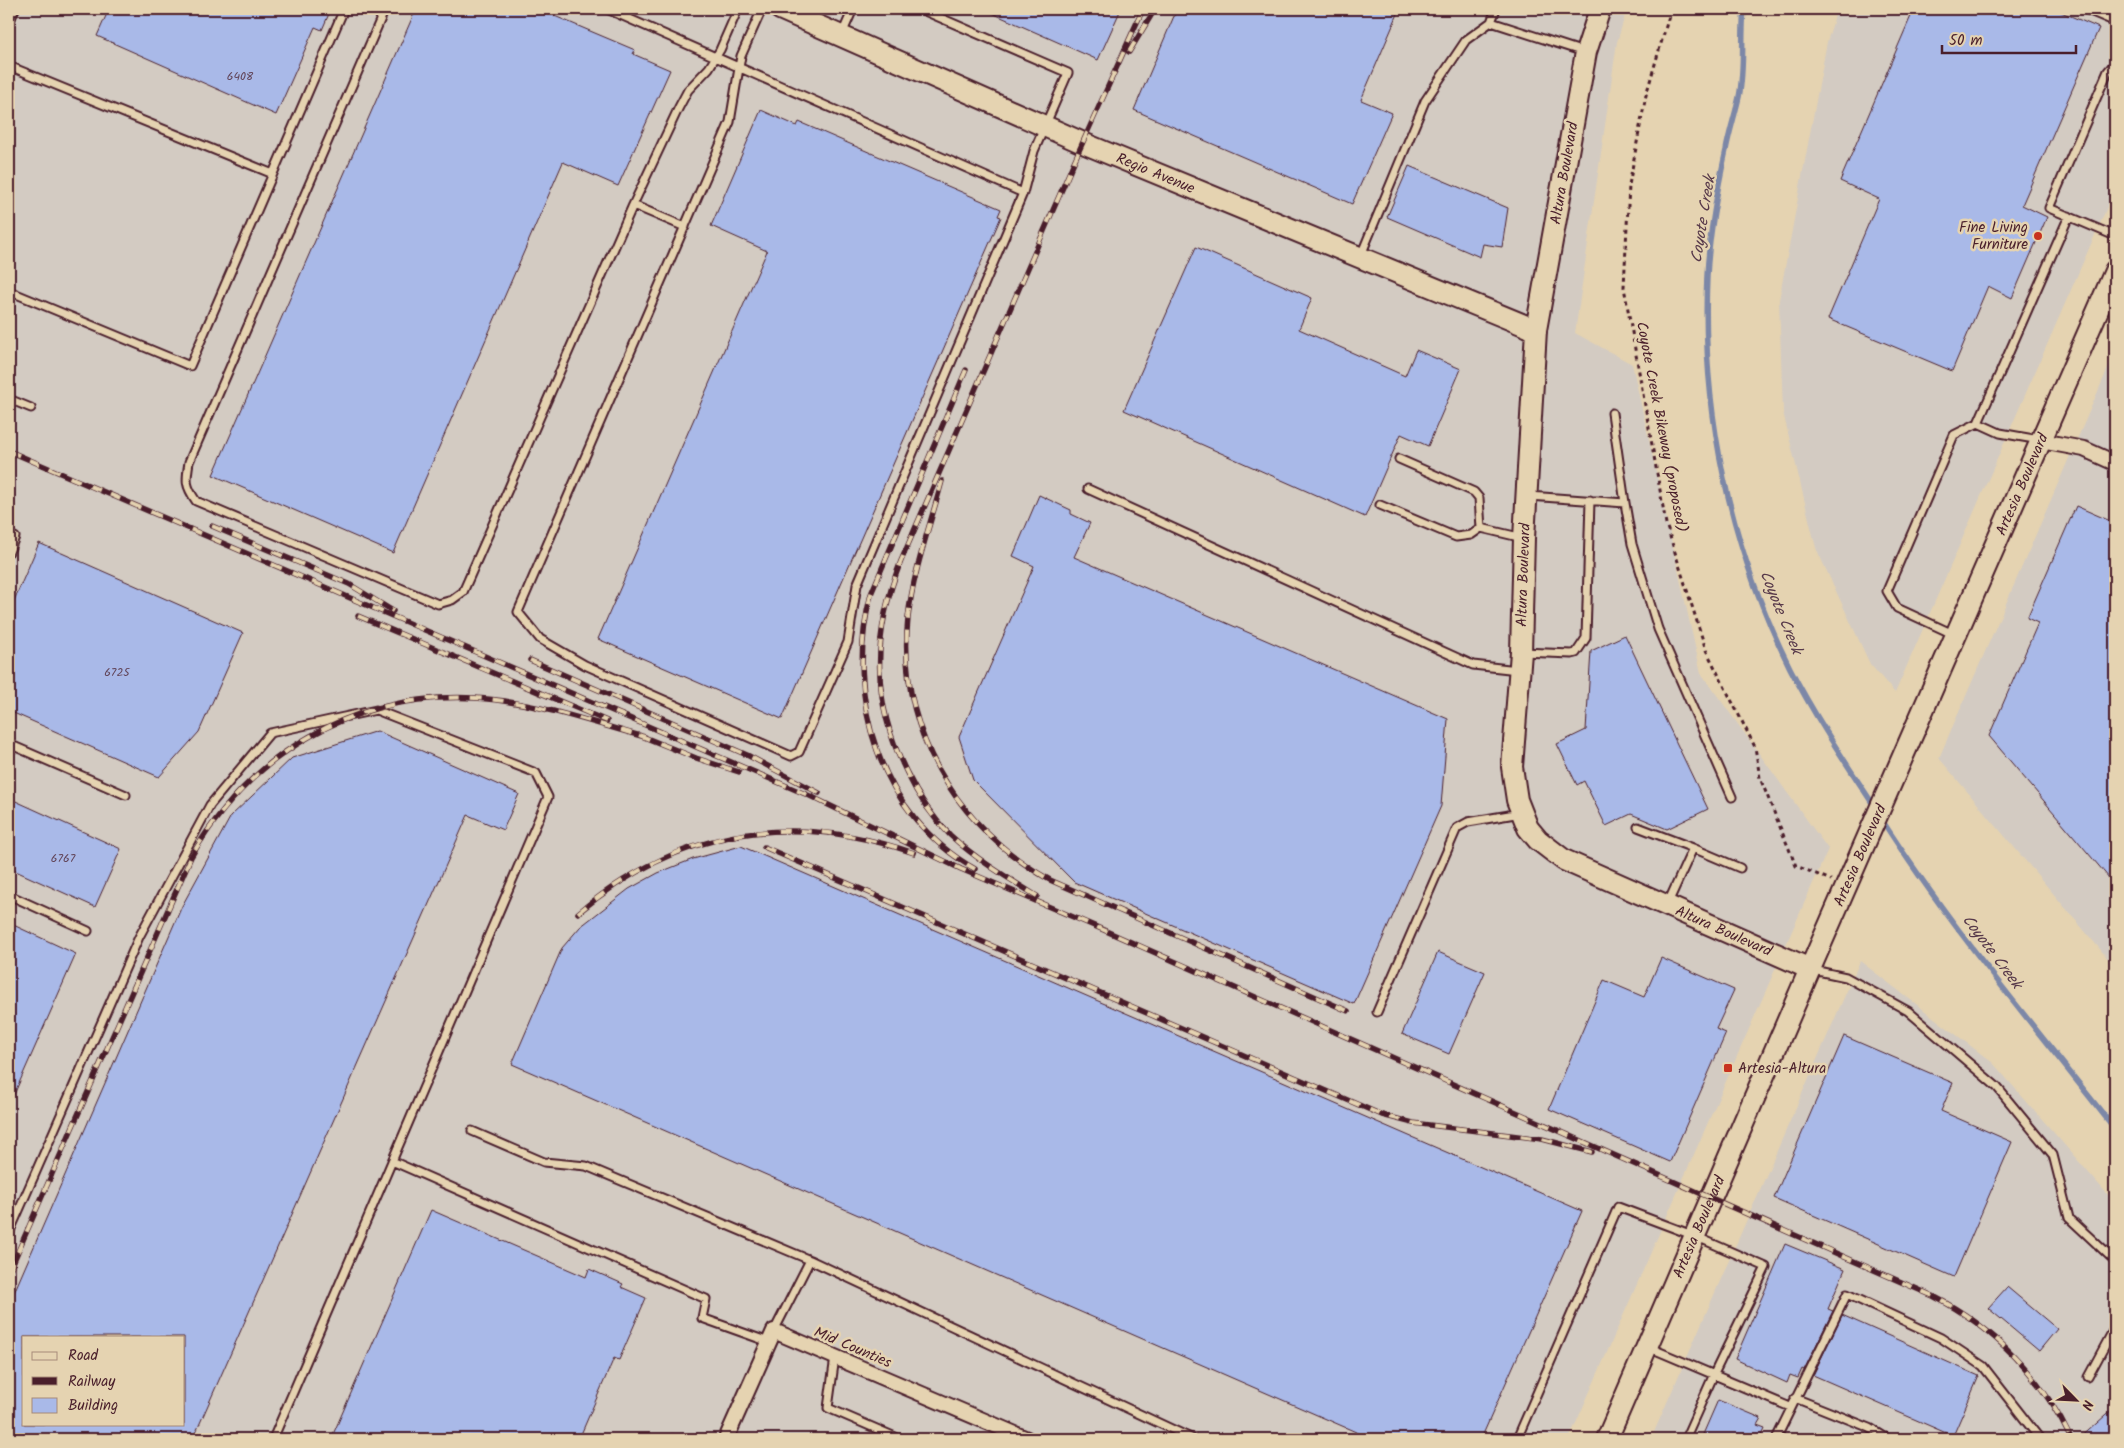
<svg xmlns="http://www.w3.org/2000/svg" width="2124" height="1448" viewBox="0 0 2124 1448" font-family="Kalam,sans-serif">
<style>
.built{fill:#d3cbc2;fill-rule:evenodd}
.lines{fill:none;stroke-linecap:round;stroke-linejoin:round}
.stream{stroke:#7c87a7;stroke-width:5.5}
.building{fill:#a9b9e8;stroke:#4a1f2b;fill-rule:evenodd}
.lane-casing{stroke:#4a1f2b;stroke-width:11}
.street-casing{stroke:#4a1f2b;stroke-width:18}
.secondary-casing{stroke:#4a1f2b;stroke-width:24}
.path{stroke:#4a1f2b;stroke-width:3;stroke-dasharray:4 4;stroke-linecap:butt}
.lane{stroke:#e5d3b1;stroke-width:7}
.street{stroke:#e5d3b1;stroke-width:14}
.secondary{stroke:#e5d3b1;stroke-width:20}
.rail-casing{stroke:#4a1f2b;stroke-width:5.5}
.rail{stroke:#e5d3b1;stroke-width:4;stroke-dasharray:11;stroke-linecap:butt}
.poi-dot{fill:#c8321e;stroke:#e5d3b1;stroke-width:2}
.labels{text-anchor:middle;stroke-width:5;stroke-linejoin:round;paint-order:stroke}
.number-label{font-size:12px;fill:#62465a}
.street-label{font-size:15px;fill:#4a1f2b;stroke:#e5d3b1}
.poi-label{font-size:15px;fill:#4a1f2b;stroke:#e5d3b1;text-anchor:end}
.water-label{font-size:16px;font-style:italic;fill:#57394a;stroke:#e5d3b1}
</style>
<rect width="100%" height="100%" fill="#e5d3b1"/>
<filter id="ink" filterUnits="userSpaceOnUse"><feTurbulence type="fractalNoise" baseFrequency=".02" numOctaves="2"/><feDisplacementMap in="SourceGraphic" scale="10" xChannelSelector="R" yChannelSelector="G"/><feConvolveMatrix kernelMatrix="1 2 1 2 8 2 1 2 1" color-interpolation-filters="sRGB"/></filter>
<g filter="url(#ink)">
<path class="built" d="M9,9H1627L1617,42L1575,333L1632,364L1701,673L1828,849L1569,1439H9ZM24,1337H184V1424H24Z
M1837,9H2115V189L1895,693L1870,664L1816,548L1783,412L1779,300L1827,42Z
M2115,352V967L1939,758Z
M1860,961L1993,1063L2115,1203V1439H1651Z"/>
<g class="lines">
<path class="stream" d="M1744,9C1741,38 1745,68 1739,97C1735,115 1729,133 1726,150C1717,191 1709,234 1707,276C1701,411 1730,547 1790,668C1815,717 1846,763 1876,809
M1880,817C1950,927 2035,1027 2115,1129"/>
</g>
<path class="building" d="M109,9H331L322,30L315,27L276,115L97,36Z
M416,9H538L635,50L633,54L670,70L618,186L563,162L393,553L213,475Z
M983,9H1121L1098,60Z
M1177,9H1400L1361,100L1392,113L1352,204L1134,110Z
M1914,9H2054L2099,28L2022,205L2047,217L2012,298L1988,286L1952,371L1828,319L1879,199L1840,181Z
M761,110L797,126L799,122L1001,209L998,216L1001,217L782,719L598,639L767,251L711,226Z
M1409,166L1508,208L1502,247L1483,244L1480,257L1387,217Z
M1196,247L1312,298L1299,329L1405,376L1416,350L1461,369L1428,446L1401,434L1365,517L1124,410Z
M1039,495L1071,510V514L1090,523L1074,557L1448,719L1441,806L1354,1004L1074,882L973,780L959,737L1034,566L1013,556Z
M2076,506L2115,523V885L1989,736L2038,623L2027,618Z
M39,543L243,633L199,732L159,777L9,711V612Z
M1625,635L1708,809L1667,829L1631,814L1606,826L1584,781L1577,785L1557,744L1586,730L1591,651Z
M377,731L519,794L503,830L468,815L193,1439H9V1304L182,906L231,816L292,758ZM24,1337H184V1424H24Z
M9,798L121,849L95,907L9,868Z
M741,846L1582,1211L1481,1439H1372L512,1064L562,948L580,927L629,889L658,873L693,859Z
M9,923L76,954L9,1106Z
M1438,952L1485,972L1449,1054L1402,1034Z
M1661,958L1734,990L1716,1029L1726,1033L1670,1162L1549,1109L1604,980L1644,997Z
M1844,1036L1953,1083L1941,1111L2012,1142L1954,1277L1774,1198Z
M431,1210L586,1277L589,1269L623,1284L621,1287L646,1298L619,1360L614,1358L579,1439H331Z
M1785,1244L1845,1269L1828,1309L1833,1311L1804,1370L1802,1369L1798,1378L1790,1375L1787,1383L1735,1359Z
M2007,1287L2057,1329L2039,1351L1988,1308Z
M1842,1315L1979,1376L1953,1436L1813,1375Z
M1718,1400L1761,1418L1757,1425L1765,1428L1760,1439H1701Z
M2115,1407V1439H2079Z"/>
<g class="lines">
<g class="lane-casing">
<path id="lane" d="M385,9L189,462C186,481 185,485 196,501L438,604L452,600L463,592L633,205L679,107L688,90L709,68L720,50L738,9
M607,9L1023,193
M762,9L741,56L730,122L518,612L540,639L585,665L791,756L799,752L848,642L857,585L1023,193L1034,151L1068,73L920,9
M1496,9L1491,22L1584,52
M2085,9L2111,20L2115,26
M9,23L15,9
M842,34L853,9
M2115,63L2108,71L2049,208L2115,236
M9,66L273,174
M633,205L685,227
M1361,255L1425,101L1466,40L1491,22
M9,291L190,366L344,9
M9,399L31,408
M1612,413L1625,503
M1978,423L2000,433L2040,440
M1399,459L1474,492L1479,498L1481,528
M1088,489L1473,665L1518,670
M1529,496L1625,503L1632,544L1658,629L1732,797
M1380,505L1456,537L1471,535L1481,528L1523,538
M9,552L15,537
M1953,634L1897,608L1887,591L1954,435L1978,423L2069,216
M1522,652L1572,654L1576,653L1586,638L1590,500
M9,744L126,795
M1638,827L1693,848
M9,895L88,931
M1667,905L1693,848L1740,868
M1813,970L1846,977L1908,1011L1997,1087L2053,1155L2069,1218L2115,1261
M1377,1012L1457,828L1468,822L1521,813
M472,1131L544,1162L586,1166L810,1260
M392,1161L706,1299L702,1318L769,1342
M9,1233L139,937L210,805L270,733L376,710L536,773L548,797L273,1439
M774,1331L810,1260L1193,1439
M1648,1347L1790,1407
M835,1357L828,1408L900,1439
M2088,1377L2115,1327
M1795,1398L1870,1428L1888,1439
M672,1439H673
M1517,1439L1618,1207L1695,1236L1766,1267L1714,1374L1685,1439
M1776,1439L1847,1294L1941,1338L1983,1366L2040,1439"/>
</g>
<g class="street-casing">
<path id="street" d="M2041,441L2084,449L2115,463
M726,1439L774,1331L1027,1439"/>
</g>
<g class="secondary-casing">
<g id="secondary">
<path id="s1" d="M780,9L1083,143L1536,330"/>
<path id="s2" d="M1600,9L1586,52L1536,330L1524,538L1521,652L1512,767L1517,800L1528,828L1538,840L1564,860L1810,969"/>
<path id="s3" d="M1607,1439L1810,969L2115,271"/>
</g>
</g>
<path class="path" d="M1671,9L1646,95L1629,185L1624,287L1666,524L1706,650L1755,747L1760,778L1796,866L1831,880"/>
<use href="#lane" class="lane"/>
<use href="#street" class="street"/>
<use href="#secondary" class="secondary"/>
<g class="rail-casing">
<path id="rail" d="M1129,52L1155,9
M966,370L871,594C844,697 879,815 975,869
M9,451L810,796L961,869L1106,931L1933,1296C1994,1327 2042,1377 2071,1439
M942,481C930,526 913,572 908,618C897,729 955,826 1050,880L1348,1011
M212,526L349,584L393,611
M358,616L607,721
M530,660L747,755L819,793
M639,735L696,758L739,772
M764,847L1382,1115L1413,1123L1542,1139L1592,1152
M1037,896C1006,877 976,859 950,835C932,817 918,796 907,773C871,702 872,634 901,561L1073,164L1143,9
M578,913C679,829 790,810 914,853
M9,1272L191,857C251,753 354,692 475,698C532,701 590,722 645,737"/>
</g>
<use href="#rail" class="rail"/>
</g>
</g>
<g class="poi-dot">
<circle cx="2038" cy="236" r="5"/>
<rect x="1723" y="1063" width="10" height="10" rx="2.5"/>
</g>
<g class="labels">
<g class="number-label">
<text x="240" y="80">6408</text>
<text x="117" y="676">6725</text>
<text x="63" y="862">6767</text>
</g>
<g class="street-label">
<text dy="5" stroke="none"><textPath href="#s1" startOffset="410">Regio Avenue</textPath></text>
<text transform="translate(1564 173) rotate(-80)" y="5">Altura Boulevard</text>
<text transform="translate(1662 427) rotate(79)" y="5">Coyote Creek Bikeway (proposed)</text>
<text dy="5" stroke="none"><textPath href="#s3" startOffset="1041">Artesia Boulevard</textPath></text>
<text transform="translate(1523 575) rotate(-88)" y="5">Altura Boulevard</text>
<text dy="5" stroke="none"><textPath href="#s3" startOffset="636">Artesia Boulevard</textPath></text>
<text dy="5" stroke="none"><textPath href="#s2" startOffset="1052">Altura Boulevard</textPath></text>
<text dy="5" stroke="none"><textPath href="#s3" startOffset="231">Artesia Boulevard</textPath></text>
<text transform="translate(853 1347) rotate(23)" y="5">Mid Counties</text>
</g>
<g class="poi-label">
<text x="2028" y="232">Fine Living<tspan x="2028" dy="17">Furniture</tspan></text>
<text x="1738" y="1073" text-anchor="start">Artesia-Altura</text>
</g>
<g class="water-label">
<text transform="translate(1702 219) rotate(-81)" y="6">Coyote Creek</text>
<text transform="translate(1782 612) rotate(68)" y="6">Coyote Creek</text>
<text transform="translate(1993 951) rotate(53)" y="6">Coyote Creek</text>
</g>
</g>
<rect width="2124" height="1448" fill="none" stroke="#e5d3b1" stroke-width="30"/>
<rect x="15" y="15" width="2094" height="1418" fill="none" stroke="#4a1f2b" stroke-width="2" filter="url(#ink)"/>
<rect x="22" y="1336" width="162" height="90" fill="#e5d3b1" stroke="#a78b7b"/>
<rect x="32" y="1352" width="25" height="8" fill="#e5d3b1" stroke="#a78b7b"/>
<text x="68" y="1360" font-size="15" fill="#4a1f2b">Road</text>
<rect x="32" y="1377" width="25" height="8" fill="#4a1f2b" stroke="#a78b7b"/>
<text x="68" y="1386" font-size="15" fill="#4a1f2b">Railway</text>
<rect x="32" y="1398" width="25" height="15" fill="#a9b9e8" stroke="#a78b7b"/>
<text x="68" y="1410" font-size="15" fill="#4a1f2b">Building</text>
<g transform="translate(2076 1400) rotate(114)" stroke="#e5d3b1" stroke-width="4" paint-order="stroke">
<path d="M0-4L9 19L0 12L-9 19Z" fill="#4a1f2b"/>
<text y="-8" font-size="14" font-weight="bold" text-anchor="middle" fill="#4a1f2b">N</text>
</g>
<path d="M1942 45v8h134v-8" fill="none" stroke="#4a1f2b" stroke-width="2.5"/>
<text x="1949" y="45" font-size="15" fill="#4a1f2b" stroke="#e5d3b1" stroke-width="4" paint-order="stroke">50 m</text>
</svg>
